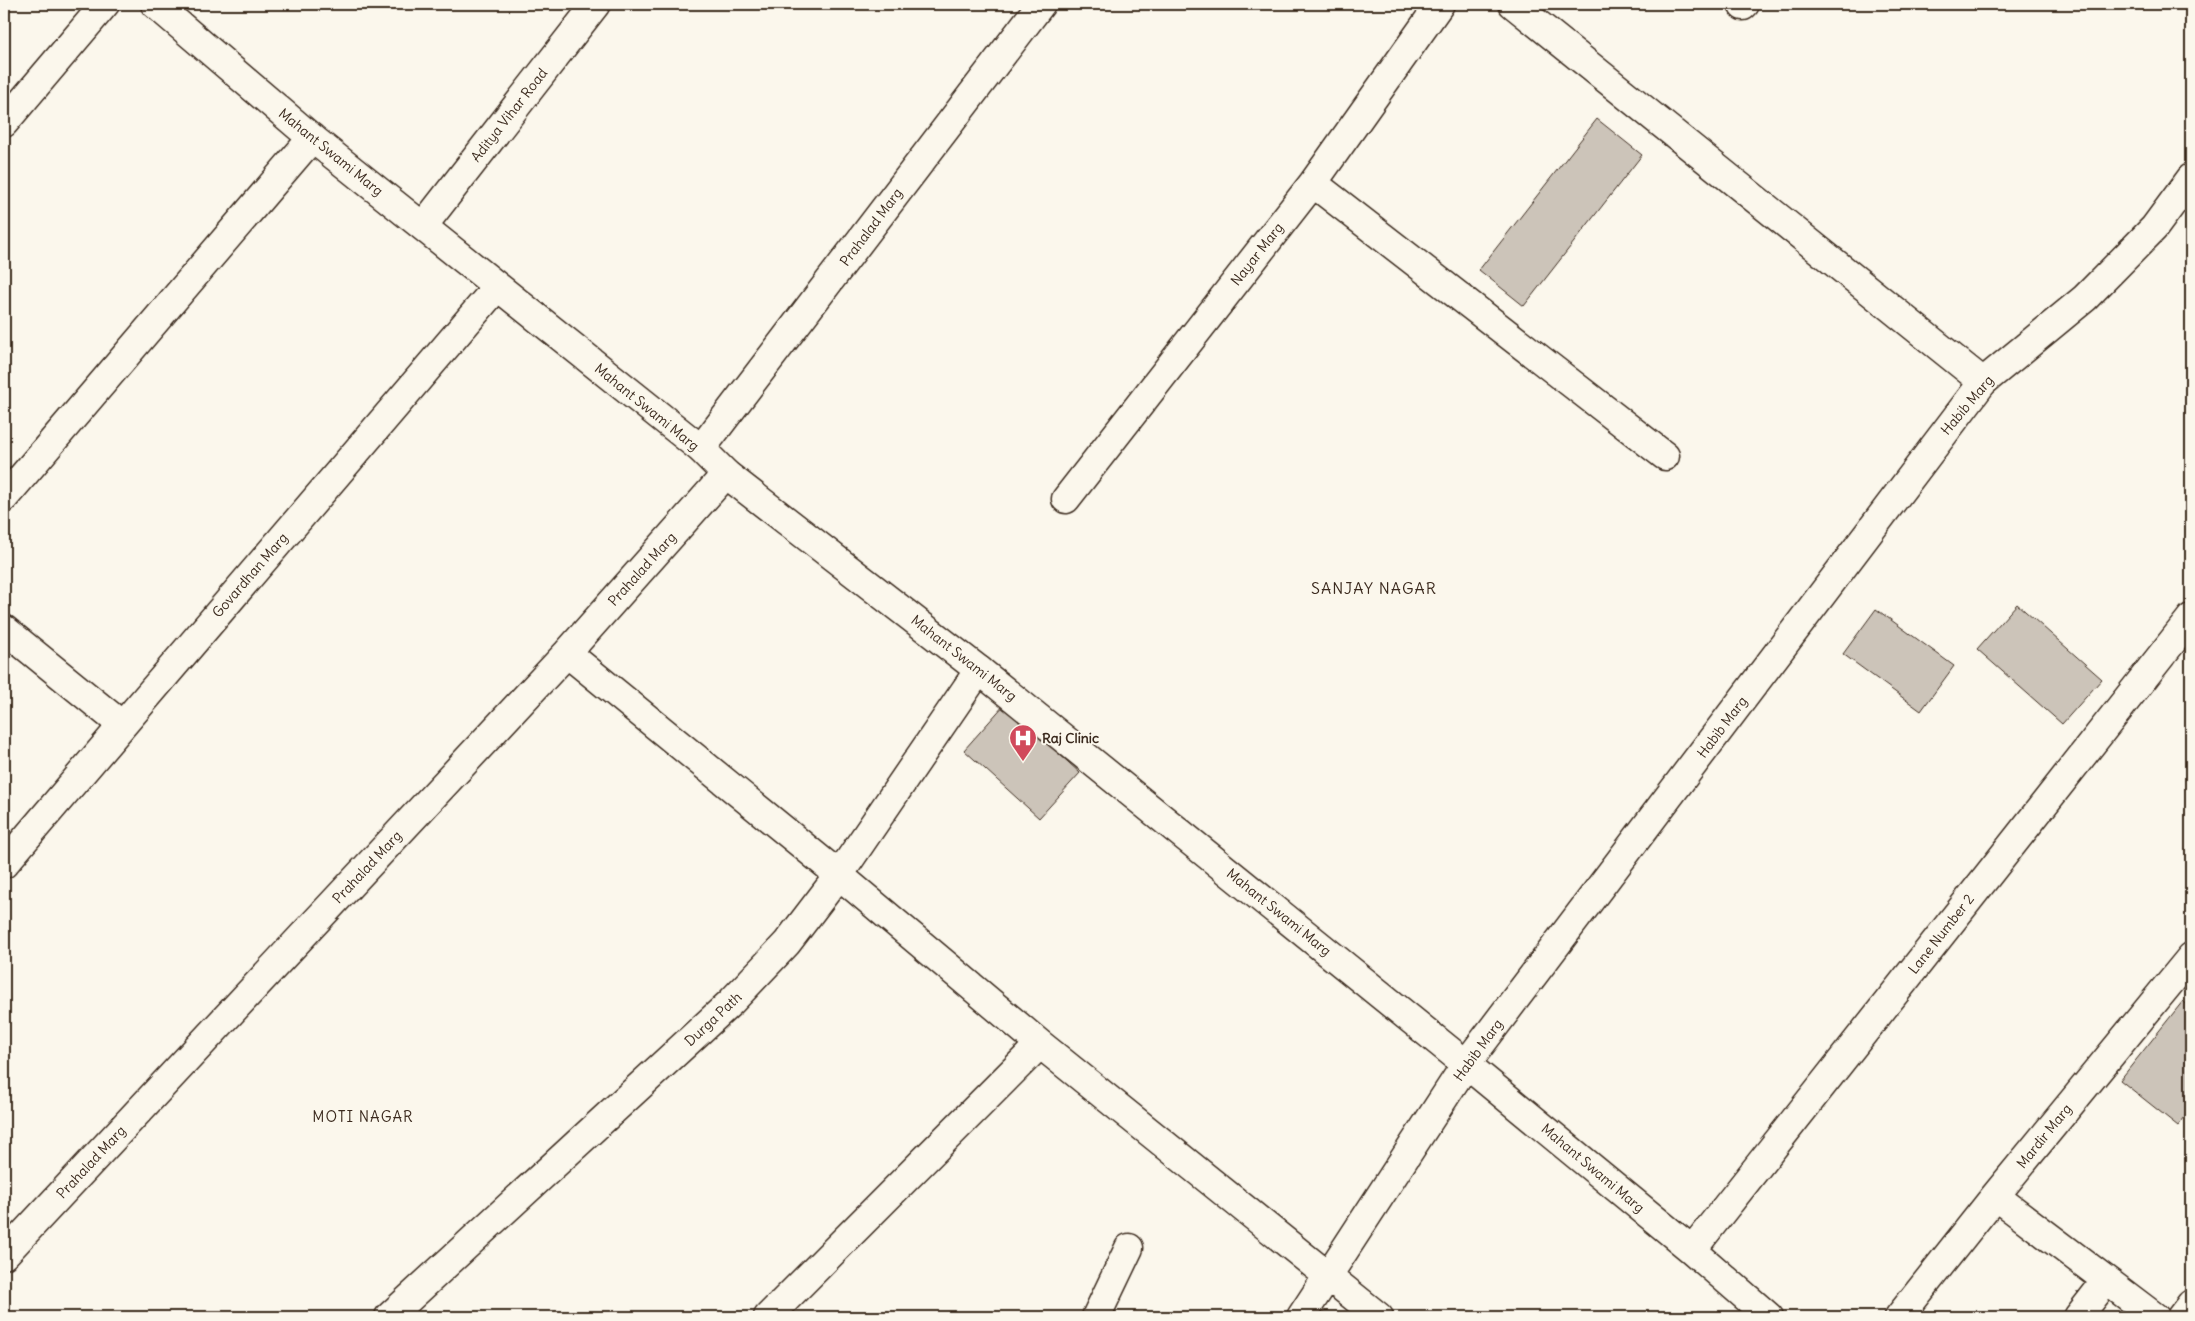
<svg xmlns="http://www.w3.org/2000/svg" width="2195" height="1321" viewBox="0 0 2195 1321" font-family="Delius,sans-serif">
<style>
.building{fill:#ccc4b9;stroke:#3b2a1e}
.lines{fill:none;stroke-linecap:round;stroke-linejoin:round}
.minor-casing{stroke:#3b2a1e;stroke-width:31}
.tertiary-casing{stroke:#3b2a1e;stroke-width:31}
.minor{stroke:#fbf7ec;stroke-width:28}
.tertiary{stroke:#fbf7ec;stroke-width:28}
.labels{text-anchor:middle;stroke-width:4;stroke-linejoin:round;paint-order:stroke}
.street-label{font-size:14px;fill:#3b2a1e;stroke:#fbf7ec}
.poi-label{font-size:14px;font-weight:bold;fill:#3b2a1e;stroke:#fbf7ec;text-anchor:start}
.neighbourhood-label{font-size:15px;letter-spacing:1px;fill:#3b2a1e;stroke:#fbf7ec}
.quarter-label{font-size:16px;letter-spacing:1px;fill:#3b2a1e;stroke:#fbf7ec}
</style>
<rect width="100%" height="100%" fill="#fbf7ec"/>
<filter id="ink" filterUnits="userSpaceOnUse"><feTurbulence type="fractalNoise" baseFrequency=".02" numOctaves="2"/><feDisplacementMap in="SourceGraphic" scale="10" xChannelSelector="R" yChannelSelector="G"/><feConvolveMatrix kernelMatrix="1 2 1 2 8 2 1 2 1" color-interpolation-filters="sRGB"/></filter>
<g filter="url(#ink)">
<path class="building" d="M1597,119L1642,155L1524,306L1479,270Z
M2017,604L2102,679L2062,724L1977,649Z
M1876,609L1954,666L1921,711L1843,654Z
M1005,704L1080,773L1039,818L964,750Z
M2183,1001L2191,1008V1109L2178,1126L2120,1080Z"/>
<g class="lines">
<g class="minor-casing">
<path id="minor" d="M1513,4L1983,382
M1743,6L1745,4
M4,123L105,4
M1313,183L1665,456
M423,226L596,4
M701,449L1041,4
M4,498L312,138
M1066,499L1313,183L1440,4
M4,629L122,725
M567,653L839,875L1040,1044L1379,1317
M4,864L497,287
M1995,1196L2155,1317
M1692,1250L2191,618
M4,1255L567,653L726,474
M389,1317L731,1002L787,943L839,875L979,670
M768,1317L1040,1044
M1096,1317L1129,1248
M1301,1317L1466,1064L1692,1250L1769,1317
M1899,1317L1995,1196L2191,957
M2078,1317L2106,1281
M2181,1317L2191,1304"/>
</g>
<g class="tertiary-casing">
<path id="tertiary" d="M155,4L312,138L701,449L726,474L979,670L1466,1064L1983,382L2085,298L2154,228L2191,178"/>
</g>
<use href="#minor" class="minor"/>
<use href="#tertiary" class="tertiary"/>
</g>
</g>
<defs>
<g id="hospital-pin" transform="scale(1.4375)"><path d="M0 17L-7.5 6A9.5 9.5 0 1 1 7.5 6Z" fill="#d1495b" stroke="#fbf7ec"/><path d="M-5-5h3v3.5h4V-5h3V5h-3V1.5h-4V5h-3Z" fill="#fff"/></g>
</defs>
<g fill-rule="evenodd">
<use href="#hospital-pin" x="1023" y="738"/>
</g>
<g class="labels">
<g class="street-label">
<text transform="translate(509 115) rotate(-52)" y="5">Aditya Vihar Road</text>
<text transform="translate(331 152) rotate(39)" y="5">Mahant Swami Marg</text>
<text transform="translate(871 227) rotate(-53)" y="5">Prahalad Marg</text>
<text transform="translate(1257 254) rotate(-52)" y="5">Nayar Marg</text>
<text transform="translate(1967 405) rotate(-50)" y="5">Habib Marg</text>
<text transform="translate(647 407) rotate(39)" y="5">Mahant Swami Marg</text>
<text transform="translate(642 569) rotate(-48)" y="5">Prahalad Marg</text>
<text transform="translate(250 575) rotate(-49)" y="5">Govardhan Marg</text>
<text transform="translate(964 658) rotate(38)" y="5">Mahant Swami Marg</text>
<text transform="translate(1722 727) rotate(-53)" y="5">Habib Marg</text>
<text transform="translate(367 867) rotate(-47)" y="5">Prahalad Marg</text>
<text transform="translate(1279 912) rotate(39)" y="5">Mahant Swami Marg</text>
<text transform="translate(1941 934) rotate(-52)" y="5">Lane Number 2</text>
<text transform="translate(713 1019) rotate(-43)" y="5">Durga Path</text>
<text transform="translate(1478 1050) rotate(-54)" y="5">Habib Marg</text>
<text transform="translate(2044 1136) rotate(-51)" y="5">Mardir Marg</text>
<text transform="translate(91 1162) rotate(-47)" y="5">Prahalad Marg</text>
<text transform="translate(1593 1168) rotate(40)" y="5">Mahant Swami Marg</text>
</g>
<g class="poi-label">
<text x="1042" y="743">Raj Clinic</text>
</g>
<g class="neighbourhood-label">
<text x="363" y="1122">MOTI NAGAR</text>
</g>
<g class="quarter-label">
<text x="1374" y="594">SANJAY NAGAR</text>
</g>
</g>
<rect width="2195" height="1321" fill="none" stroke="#fbf7ec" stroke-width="20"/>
<rect x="10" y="10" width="2175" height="1301" fill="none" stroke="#3b2a1e" stroke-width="2" filter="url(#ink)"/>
</svg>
